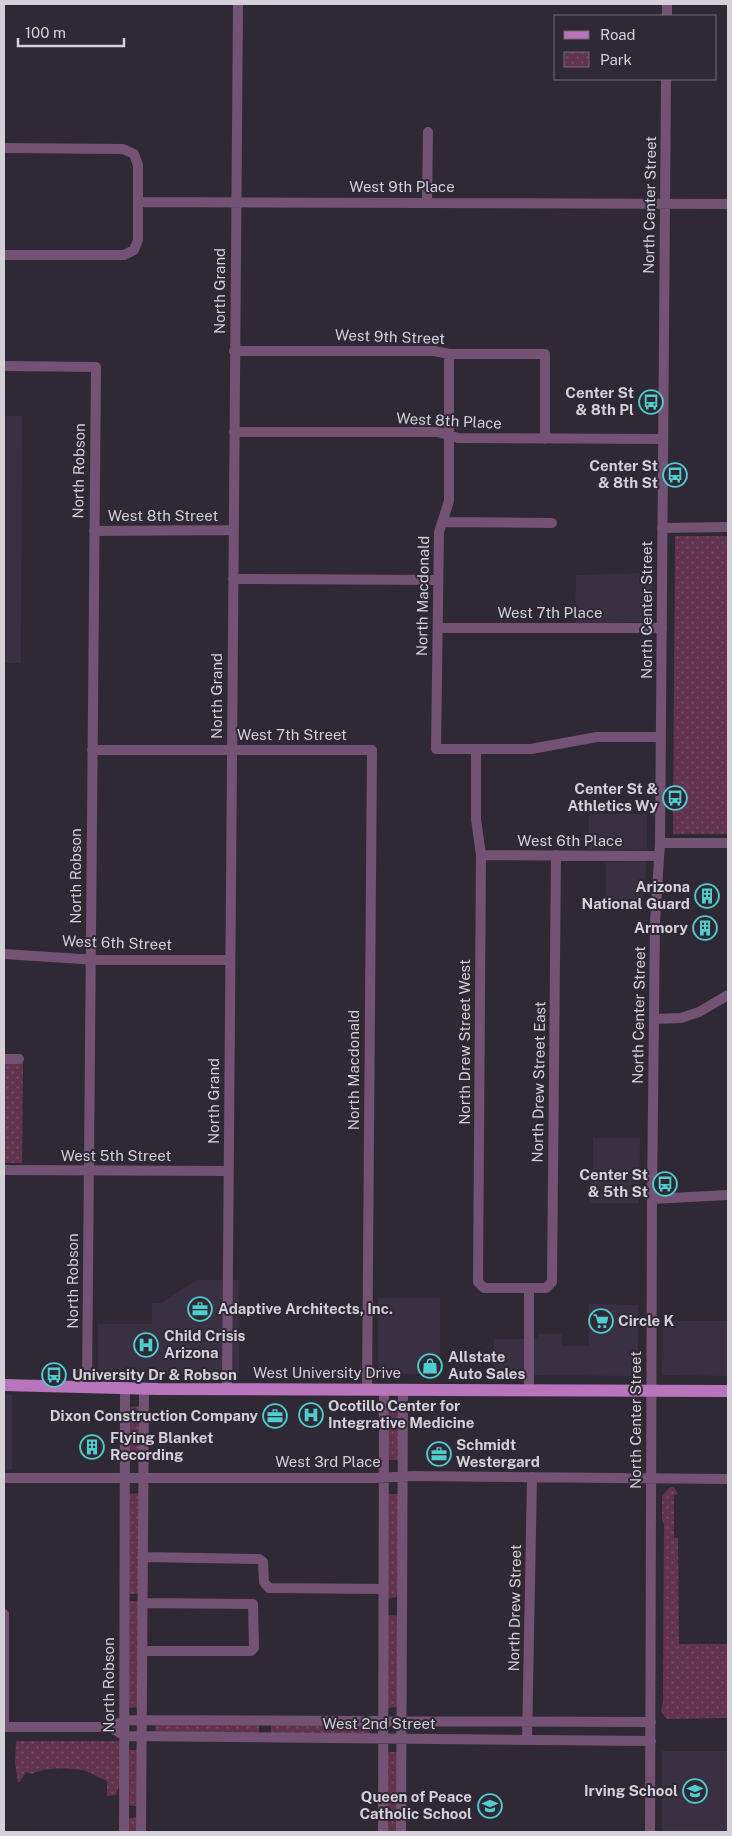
<svg xmlns="http://www.w3.org/2000/svg" width="732" height="1836" viewBox="0 0 732 1836" font-family="'Public Sans',sans-serif">
<style>
.built{fill:#393143}
.park{fill:url(#park-dots)}
.lines{fill:none;stroke-linecap:round;stroke-linejoin:round}
.minor{stroke:#735274;stroke-width:10}
.major{stroke:#b975bb;stroke-width:12}
.labels{text-anchor:middle;stroke-width:4;stroke-linejoin:round;paint-order:stroke}
.street-label{font-size:15px;fill:#d3d0d8;stroke:#2e2935}
.poi-label{font-size:15px;font-weight:bold;fill:#d3d0d8;stroke:#2e2935;text-anchor:end}
</style>
<defs>
<pattern id="park-dots" width="8" height="8" patternUnits="userSpaceOnUse" patternTransform="scale(1.25)"><rect width="8" height="8" fill="#61334c"/><path d="M2 2h.1M6 6h.1" fill="none" stroke="#775065" stroke-width="1.8" stroke-linecap="round"/></pattern>
</defs>
<rect width="100%" height="100%" fill="#2e2935"/>
<path class="built" d="M4,416H22L21,663H4Z
M652,573V619L648,622L575,623L576,575Z
M589,814H647V849H589Z
M647,862L643,899H606V863Z
M593,1138H640L639,1203H590V1169H593Z
M197,1280H239V1374H98V1324H152V1303H161Z
M378,1298H440V1374H378Z
M589,1304L638,1305V1376L494,1375V1339H537L538,1334H561L562,1346H589Z
M663,1321H728V1376L662,1375Z
M4,1395H12V1469H4Z
M662,1751H728V1832H662Z"/>
<path class="park" d="M675,536H728V834H673Z
M4,1063H23L22,1163H4Z
M140,1406V1461L130,1462L128,1460L129,1407Z
M388,1407H399V1460H387Z
M670,1487H674L678,1494L674,1495V1538H678L679,1644H728V1718L668,1719L664,1716L661,1710L663,1703L664,1524L662,1520V1496Z
M139,1493V1591L137,1594H130L128,1591L129,1494Z
M387,1494H398V1597L388,1598Z
M129,1601H138L139,1707L130,1708L128,1706Z
M388,1615H396L398,1618L397,1707L388,1708Z
M156,1723L259,1724V1734H155Z
M271,1723L370,1725V1734L271,1735Z
M16,1741H119L120,1744V1782L116,1795L107,1796V1781C99,1778 90,1772 82,1770C68,1768 44,1767 32,1774L26,1772L20,1782H18L15,1763Z
M128,1750H138V1804L136,1806H131L127,1803Z
M388,1752H396L398,1754L397,1832H385L386,1754Z
M135,1817L138,1819L139,1832H127V1820L130,1818Z"/>
<g class="lines">
<path class="minor" d="M667,16V4
M4,148L123,149L134,154L138,165V240L134,250L124,255H4
M138,202L728,204
M427,203L428,132
M234,351H434L449,354H545V439
M449,354V501L439,532L436,749H531L597,737H661
M4,366L96,367L87,1386
M234,432H438L458,438L663,439
M442,522L552,523
M662,528L728,527
M94,531L233,530
M233,579L438,580
M438,628H662
M476,749V819L481,855L478,1282L484,1288H546L552,1282L556,855
M92,750H372L367,1390
M660,843H728
M481,855L659,856
M4,954L97,960H230
M654,1019L681,1018L699,1012L728,995
M4,1059H19
M4,1170L228,1171
M652,1199L728,1195
M529,1288V1390
M227,1389L238,4
M4,1478H376L412,1476L728,1479
M143,1557L259,1559L263,1562L264,1582L269,1588L384,1589
M4,1614V1727
M142,1651H251L254,1648L253,1604L142,1603
M4,1727H110L125,1720L651,1722
M110,1727L125,1736L651,1741
M527,1740L532,1477
M124,1832L125,1388
M141,1832L144,1388
M383,1832L384,1390
M401,1832L403,1390
M650,1832L652,1196L655,922L660,843L666,79"/>
<path class="major" d="M4,1385L158,1389L728,1391"/>
</g>
<defs>
<g id="bus-ring" transform="scale(1.25)"><circle r="9.5" fill="#2e2935" stroke="#52cdcf" stroke-width="1.5"/><path d="M-5-6H5V4H4V6H2V4H-2V6H-4V4H-5ZM-3.5-4V0h7V-4ZM-3.5 1.2v1.5H-2V1.2ZM2 1.2v1.5H3.5V1.2Z" fill="#52cdcf"/></g>
<g id="building-ring" transform="scale(1.25)"><circle r="9.5" fill="#2e2935" stroke="#52cdcf" stroke-width="1.5"/><path d="M-4-6H4V6H1V3H-1V6H-4ZM-2.5-4.3h1.7v1.8h-1.7ZM.8-4.3h1.7v1.8H.8ZM-2.5-1h1.7V.8h-1.7ZM.8-1h1.7V.8H.8Z" fill="#52cdcf"/></g>
<g id="office-ring" transform="scale(1.25)"><circle r="9.5" fill="#2e2935" stroke="#52cdcf" stroke-width="1.5"/><path d="M-6-3h4V-5.5h4V-3h4V5H-6ZM-1-4.5V-3h2v-1.5ZM-6 0V1H6V0Z" fill="#52cdcf"/></g>
<g id="supermarket-ring" transform="scale(1.25)"><circle r="9.5" fill="#2e2935" stroke="#52cdcf" stroke-width="1.5"/><path d="M-6-5.5h2.5l.6 2H6L4.5 2H-2.5L-4.4-4H-6ZM-1.5 3.2a1.3 1.3 0 1 0 .1 0ZM3 3.2a1.3 1.3 0 1 0 .1 0Z" fill="#52cdcf"/></g>
<g id="hospital-ring" transform="scale(1.25)"><circle r="9.5" fill="#2e2935" stroke="#52cdcf" stroke-width="1.5"/><path d="M-5-5h3v3.5h4V-5h3V5h-3V1.5h-4V5h-3Z" fill="#52cdcf"/></g>
<g id="shop-ring" transform="scale(1.25)"><circle r="9.5" fill="#2e2935" stroke="#52cdcf" stroke-width="1.5"/><path d="M-5-2.5h2.3a2.7 3.5 0 0 1 5.4 0H5L5.5 6h-11ZM-1.5-2.5h3a1.5 2.3 0 0 0-3 0Z" fill="#52cdcf"/></g>
<g id="school-ring" transform="scale(1.25)"><circle r="9.5" fill="#2e2935" stroke="#52cdcf" stroke-width="1.5"/><path d="M0-5L7-2L0 1L-7-2ZM-4 1L0 2.5L4 1V4Q0 6-4 4Z" fill="#52cdcf"/></g>
</defs>
<g fill-rule="evenodd">
<use href="#bus-ring" x="651" y="402"/>
<use href="#bus-ring" x="675" y="475"/>
<use href="#bus-ring" x="675" y="798"/>
<use href="#building-ring" x="707" y="896"/>
<use href="#building-ring" x="705" y="928"/>
<use href="#bus-ring" x="665" y="1184"/>
<use href="#office-ring" x="200" y="1309"/>
<use href="#supermarket-ring" x="601" y="1321"/>
<use href="#hospital-ring" x="146" y="1345"/>
<use href="#shop-ring" x="430" y="1366"/>
<use href="#bus-ring" x="54" y="1375"/>
<use href="#hospital-ring" x="311" y="1415"/>
<use href="#office-ring" x="275" y="1416"/>
<use href="#building-ring" x="92" y="1447"/>
<use href="#office-ring" x="439" y="1454"/>
<use href="#school-ring" x="695" y="1791"/>
<use href="#school-ring" x="490" y="1806"/>
</g>
<g class="labels">
<g class="street-label">
<text x="402" y="192">West 9th Place</text>
<text transform="translate(650 205) rotate(-89)" y="5">North Center Street</text>
<text transform="translate(220 291) rotate(-90)" y="5">North Grand</text>
<text transform="translate(390 337) rotate(2)" y="5">West 9th Street</text>
<text transform="translate(449 421) rotate(3)" y="5">West 8th Place</text>
<text transform="translate(79 471) rotate(-89)" y="5">North Robson</text>
<text x="163" y="521">West 8th Street</text>
<text transform="translate(423 596) rotate(-89)" y="5">North Macdonald</text>
<text transform="translate(647 610) rotate(-90)" y="5">North Center Street</text>
<text x="550" y="618">West 7th Place</text>
<text transform="translate(217 696) rotate(-90)" y="5">North Grand</text>
<text x="292" y="740">West 7th Street</text>
<text x="570" y="846">West 6th Place</text>
<text transform="translate(76 876) rotate(-90)" y="5">North Robson</text>
<text transform="translate(117 943) rotate(2)" y="5">West 6th Street</text>
<text transform="translate(639 1015) rotate(-89)" y="5">North Center Street</text>
<text transform="translate(465 1042) rotate(-90)" y="5">North Drew Street West</text>
<text transform="translate(354 1070) rotate(-90)" y="5">North Macdonald</text>
<text transform="translate(539 1082) rotate(-89)" y="5">North Drew Street East</text>
<text transform="translate(214 1101) rotate(-90)" y="5">North Grand</text>
<text x="116" y="1161">West 5th Street</text>
<text transform="translate(73 1281) rotate(-90)" y="5">North Robson</text>
<text x="327" y="1378">West University Drive</text>
<text transform="translate(636 1420) rotate(-90)" y="5">North Center Street</text>
<text x="328" y="1467">West 3rd Place</text>
<text transform="translate(515 1608) rotate(-89)" y="5">North Drew Street</text>
<text transform="translate(109 1685) rotate(-90)" y="5">North Robson</text>
<text x="379" y="1729">West 2nd Street</text>
</g>
<g class="poi-label">
<text x="634" y="398">Center St<tspan x="634" dy="17">&amp; 8th Pl</tspan></text>
<text x="658" y="471">Center St<tspan x="658" dy="17">&amp; 8th St</tspan></text>
<text x="658" y="794">Center St &amp;<tspan x="658" dy="17">Athletics Wy</tspan></text>
<text x="690" y="892">Arizona<tspan x="690" dy="17">National Guard</tspan></text>
<text x="688" y="933">Armory</text>
<text x="648" y="1180">Center St<tspan x="648" dy="17">&amp; 5th St</tspan></text>
<text x="218" y="1314" text-anchor="start">Adaptive Architects, Inc.</text>
<text x="618" y="1326" text-anchor="start">Circle K</text>
<text x="164" y="1341" text-anchor="start">Child Crisis<tspan x="164" dy="17">Arizona</tspan></text>
<text x="448" y="1362" text-anchor="start">Allstate<tspan x="448" dy="17">Auto Sales</tspan></text>
<text x="72" y="1380" text-anchor="start">University Dr &amp; Robson</text>
<text x="328" y="1411" text-anchor="start">Ocotillo Center for<tspan x="328" dy="17">Integrative Medicine</tspan></text>
<text x="258" y="1421">Dixon Construction Company</text>
<text x="110" y="1443" text-anchor="start">Flying Blanket<tspan x="110" dy="17">Recording</tspan></text>
<text x="456" y="1450" text-anchor="start">Schmidt<tspan x="456" dy="17">Westergard</tspan></text>
<text x="678" y="1796">Irving School</text>
<text x="472" y="1802">Queen of Peace<tspan x="472" dy="17">Catholic School</tspan></text>
</g>
</g>
<rect width="732" height="1836" fill="none" stroke="#d3d0d8" stroke-width="10"/>
<rect x="554" y="15" width="162" height="65" fill="#2e2935" stroke="#706c76"/>
<rect x="564" y="31" width="25" height="8" fill="#b975bb" stroke="#706c76"/>
<text x="600" y="40" font-size="15" fill="#d3d0d8">Road</text>
<rect x="564" y="52" width="25" height="15" fill="url(#park-dots)" stroke="#706c76"/>
<text x="600" y="65" font-size="15" fill="#d3d0d8">Park</text>
<path d="M18 38v8h106v-8" fill="none" stroke="#d3d0d8" stroke-width="2.5"/>
<text x="25" y="38" font-size="15" fill="#d3d0d8" stroke="#2e2935" stroke-width="4" paint-order="stroke">100 m</text>
</svg>
